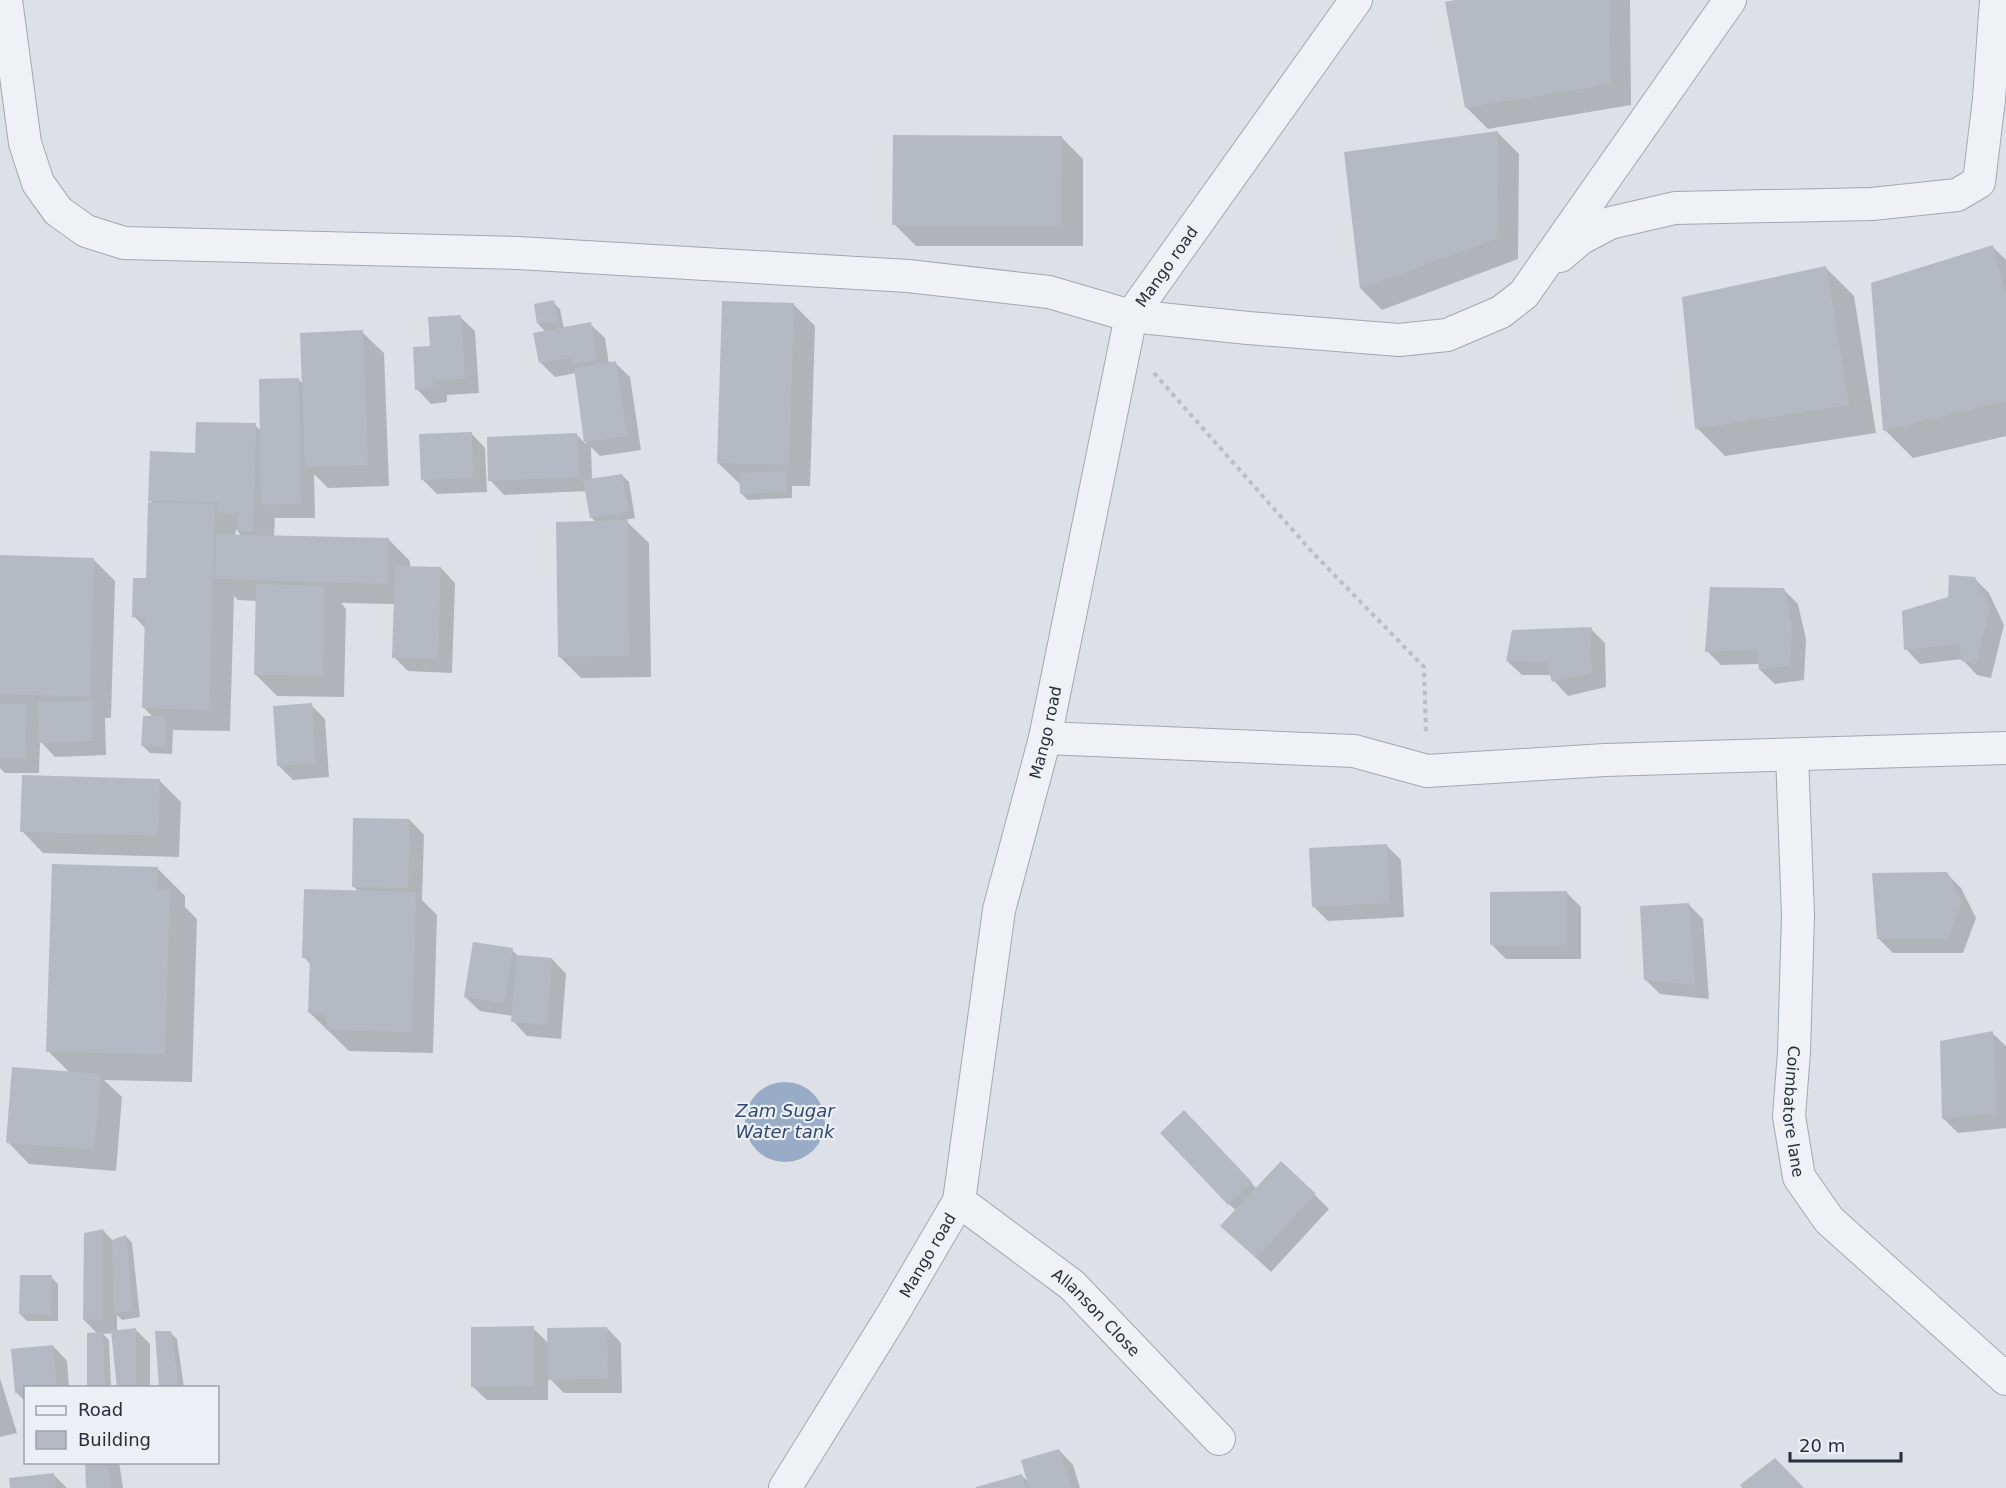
<svg xmlns="http://www.w3.org/2000/svg" width="2006" height="1488" viewBox="0 0 2006 1488" font-family="'DejaVu Sans',sans-serif">
<style>
.water{fill:#98acc7}
.shadow{fill:#0003;fill-rule:evenodd}
.building{fill:#b4b9c3}
.lines{fill:none;stroke-linecap:round;stroke-linejoin:round}
.street-casing{stroke:#a3a7b1;stroke-width:34}
.path{stroke:#bbbec5;stroke-width:4;stroke-dasharray:4.5 4.5;stroke-linecap:butt}
.street{stroke:#eff1f5;stroke-width:32}
.labels{text-anchor:middle;stroke-width:4.5;stroke-linejoin:round;paint-order:stroke}
.street-label{font-size:16px;fill:#272e3d;stroke:#eceff4}
.water-label{font-size:18px;font-style:italic;fill:#314a70;stroke:#eceff4}
</style>
<rect width="100%" height="100%" fill="#dde0e7"/>
<path class="water" d="M745 1122a40 40 0 1 1 80 0a40 40 0 1 1-80 0Z"/>
<path class="shadow" d="M1463,0H1630L1631,105L1488,129L1466,107Z
M1498,133L1519,154L1518,259L1382,310L1361,289Z
M1061,137L1083,159V246H916L894,224Z
M1993,247L2006,260V436L1913,458L1885,430Z
M1826,268L1854,296L1876,433L1725,456L1697,428Z
M553,302L560,309L564,329L590,324L605,338L609,364L615,363L630,377L641,450L600,456L591,447L592,480L622,475L629,482L635,518L625,520L649,543L651,677L581,678L559,656L596,522L591,517L587,491L504,495L490,480L576,434L586,444L576,373L555,377L540,362L546,332L538,324Z
M793,304L815,326L810,486H792V498L748,500L741,493L740,484L718,463Z
M460,317L475,331L479,393L447,395V402L431,404L417,389L431,347Z
M362,332L384,353L389,486L328,488L314,474L315,518H275L274,536L388,539L410,561V567L441,568L455,583L452,673L408,671L394,657L395,604L341,603L346,609L344,697L277,696L255,674L257,601L238,600L234,596L230,731L173,730L172,754L150,753L143,746L154,718L144,708L146,629L134,616L147,580L153,504L150,500L197,454L255,425L261,431L298,379L303,384ZM236,529L242,536H235Z
M471,433L485,448L487,492L437,494L423,480Z
M0,557L93,559L115,581L111,718H105L106,755L55,757L40,741L39,773H5L0,768Z
M1974,578L1989,593L2004,625L1991,678L1977,675L1962,659L1920,664L1906,649L1950,598Z
M1783,589L1798,604L1806,639L1804,680L1775,684L1760,670V664L1721,665L1707,651Z
M1591,629L1605,643L1606,687L1568,696L1554,681L1552,675H1522L1507,661Z
M311,705L325,719L329,777L293,780L278,765Z
M159,780L181,802L179,857L43,853L22,831Z
M410,820L424,835L422,900L437,915L433,1053L349,1051L310,1013L311,965L304,957L359,892L353,886Z
M1386,845L1401,860L1404,917L1328,921L1314,907Z
M157,868L185,896V907L197,919L192,1082L104,1080L122,1097L116,1171L29,1164L8,1142L70,1073L48,1051Z
M1946,873L1961,888L1976,918L1963,953H1893L1879,939Z
M1566,892L1581,907V959H1506L1492,945Z
M1688,904L1703,919L1709,999L1660,994L1645,979Z
M512,950L519,957L552,959L566,974L561,1039L527,1036L513,1021V1016L480,1011L465,997Z
M1992,1033L2006,1046V1128L1958,1133L1943,1118Z
M1198,1127L1257,1189L1315,1195L1329,1209L1271,1272L1237,1240L1236,1211L1162,1133Z
M103,1230L113,1241L126,1236L132,1243L140,1317L122,1320L117,1315V1332L135,1329L150,1344V1388H118L113,1333L103,1334L109,1340L111,1388H89L98,1334L84,1320Z
M51,1277L58,1284V1321H27L20,1314Z
M533,1328L549,1344L607,1328L621,1343L622,1393H564L548,1377V1400H487L472,1386Z
M170,1332L177,1339L184,1388H161Z
M53,1346L67,1361L69,1388H26V1402L16,1392Z
M0,1378L17,1433L0,1437Z
M1059,1450L1073,1465L1080,1488H979L1021,1475L1030,1483Z
M87,1462H119L123,1488H88Z
M53,1474L67,1488H11Z"/>
<path class="building" d="M1455,0H1609L1610,84L1465,108L1445,2Z
M1498,131L1497,238L1360,289L1344,152Z
M893,135L1062,136L1061,225H892Z
M1993,245L2006,295V401L1883,431L1871,283Z
M1826,266L1849,405L1695,429L1682,297Z
M554,300L558,321L537,324L534,304Z
M722,301L794,303L789,465L717,463Z
M461,315L465,379L433,381V388L415,390L413,347L430,346L428,317Z
M591,322L597,360L572,364L571,358L539,363L533,333Z
M363,330L368,465L305,467L300,333Z
M616,361L627,436L584,442L574,368Z
M299,378L301,504L261,505L259,379Z
M196,422L256,423L253,532L238,531V513H217L218,502L148,501L150,451L195,453Z
M472,432L473,478L421,480L419,434Z
M577,433L579,477L488,481L487,437Z
M786,471V492L740,494L739,473Z
M622,474L629,511L590,518L583,480Z
M148,502L215,504L209,710L142,708L145,618L132,617L133,578H146Z
M628,520L629,656L558,657L556,522Z
M216,534L389,538L388,584L215,579Z
M0,555L94,558L90,697L0,694Z
M395,566L441,567L438,659L392,658Z
M1949,575L1975,577L1990,609L1976,664L1961,661L1960,644L1904,650L1902,611L1948,597Z
M256,584L325,586L323,676L254,675Z
M1710,587L1784,588L1792,624L1790,666L1759,670L1757,650L1705,652Z
M1592,627L1590,648L1592,673L1552,682L1546,662L1506,661L1512,630Z
M92,701L93,741L39,743L38,702Z
M312,703L315,763L277,766L273,706Z
M0,704H26L25,759H0Z
M143,716H166V747L141,746Z
M22,775L160,779L158,836L20,832Z
M353,818L410,819L408,888L352,887Z
M1387,844L1390,903L1312,907L1309,848Z
M52,864L158,867L157,889H170L165,1054L46,1052Z
M1947,872L1962,902L1948,939H1877L1872,873Z
M304,889L416,892L412,1032L326,1030V1013H308L310,958H302Z
M1567,891V945H1490V892Z
M1689,903L1695,985L1644,980L1640,906Z
M473,942L513,948L504,1003L464,997Z
M517,955L552,958L547,1025L511,1022Z
M1993,1031L1997,1113L1942,1119L1940,1041Z
M12,1067L101,1074L94,1150L6,1143Z
M1184,1110L1252,1182L1228,1205L1160,1133Z
M1281,1161L1316,1194L1256,1258L1220,1226Z
M103,1229V1319L83,1320L84,1233Z
M126,1235L133,1310L114,1314L112,1240Z
M20,1275H52L51,1315L19,1314Z
M534,1326V1386L471,1387V1327Z
M607,1327L608,1379L548,1380L547,1328Z
M136,1328V1388H117L111,1331Z
M155,1331H171L179,1388H159Z
M103,1332L105,1388H87V1333Z
M53,1345L57,1388H26V1392L15,1393L11,1349Z
M1059,1449L1071,1488H1029L1021,1460Z
M1775,1458L1804,1488H1742L1740,1485Z
M85,1462H108L111,1488H86Z
M54,1473L56,1488H10L9,1478Z
M1022,1474L1026,1488H976V1487Z"/>
<g class="lines">
<g class="street-casing">
<g id="street">
<path d="M6,0L25,143L38,183L58,211L86,231L124,243L518,253L908,276L1049,292L1131,316L1248,328L1399,340L1447,335L1501,312L1524,294L1730,0"/>
<path d="M1560,256L1580,239L1610,223L1675,208L1872,204L1957,195L1979,182L1989,99L1996,0"/>
<path d="M1045,738L1354,751L1427,771L1605,760L2006,748"/>
<path id="s1" d="M1792,755L1798,915L1794,1052L1789,1116L1799,1177L1829,1220L2006,1379"/>
<path id="s2" d="M959,1201L1072,1285L1219,1439"/>
<path id="s3" d="M785,1488L891,1317L959,1201L999,910L1045,738L1131,316L1356,0"/>
</g>
</g>
<path class="path" d="M1154,373L1313,553L1424,667L1426,734"/>
<use href="#street" class="street"/>
</g>
<g class="labels">
<g class="street-label">
<text dy="6" stroke="none"><textPath href="#s3" startOffset="1299">Mango road</textPath></text>
<text dy="6" stroke="none"><textPath href="#s3" startOffset="813">Mango road</textPath></text>
<text dy="6" stroke="none"><textPath href="#s1" startOffset="357">Coimbatore lane</textPath></text>
<text dy="6" stroke="none"><textPath href="#s3" startOffset="273">Mango road</textPath></text>
<text dy="6" stroke="none"><textPath href="#s2" startOffset="177">Allanson Close</textPath></text>
</g>
<g class="water-label">
<text x="785" y="1117">Zam Sugar<tspan x="785" dy="21">Water tank</tspan></text>
</g>
</g>
<rect x="24" y="1386" width="195" height="78" fill="#eceff4" stroke="#9da2ab" stroke-width="1.5"/>
<rect x="36" y="1406" width="30" height="9" fill="#eff1f5" stroke="#9da2ab" stroke-width="1.5"/>
<text x="78" y="1416" font-size="18" fill="#272e3d">Road</text>
<rect x="36" y="1431" width="30" height="18" fill="#b4b9c3" stroke="#9da2ab" stroke-width="1.5"/>
<text x="78" y="1446" font-size="18" fill="#272e3d">Building</text>
<path d="M1790 1452v9h111v-9" fill="none" stroke="#272e3d" stroke-width="3"/>
<text x="1799" y="1452" font-size="18" fill="#272e3d" stroke="#eceff4" stroke-width="4.5" paint-order="stroke">20 m</text>
</svg>
